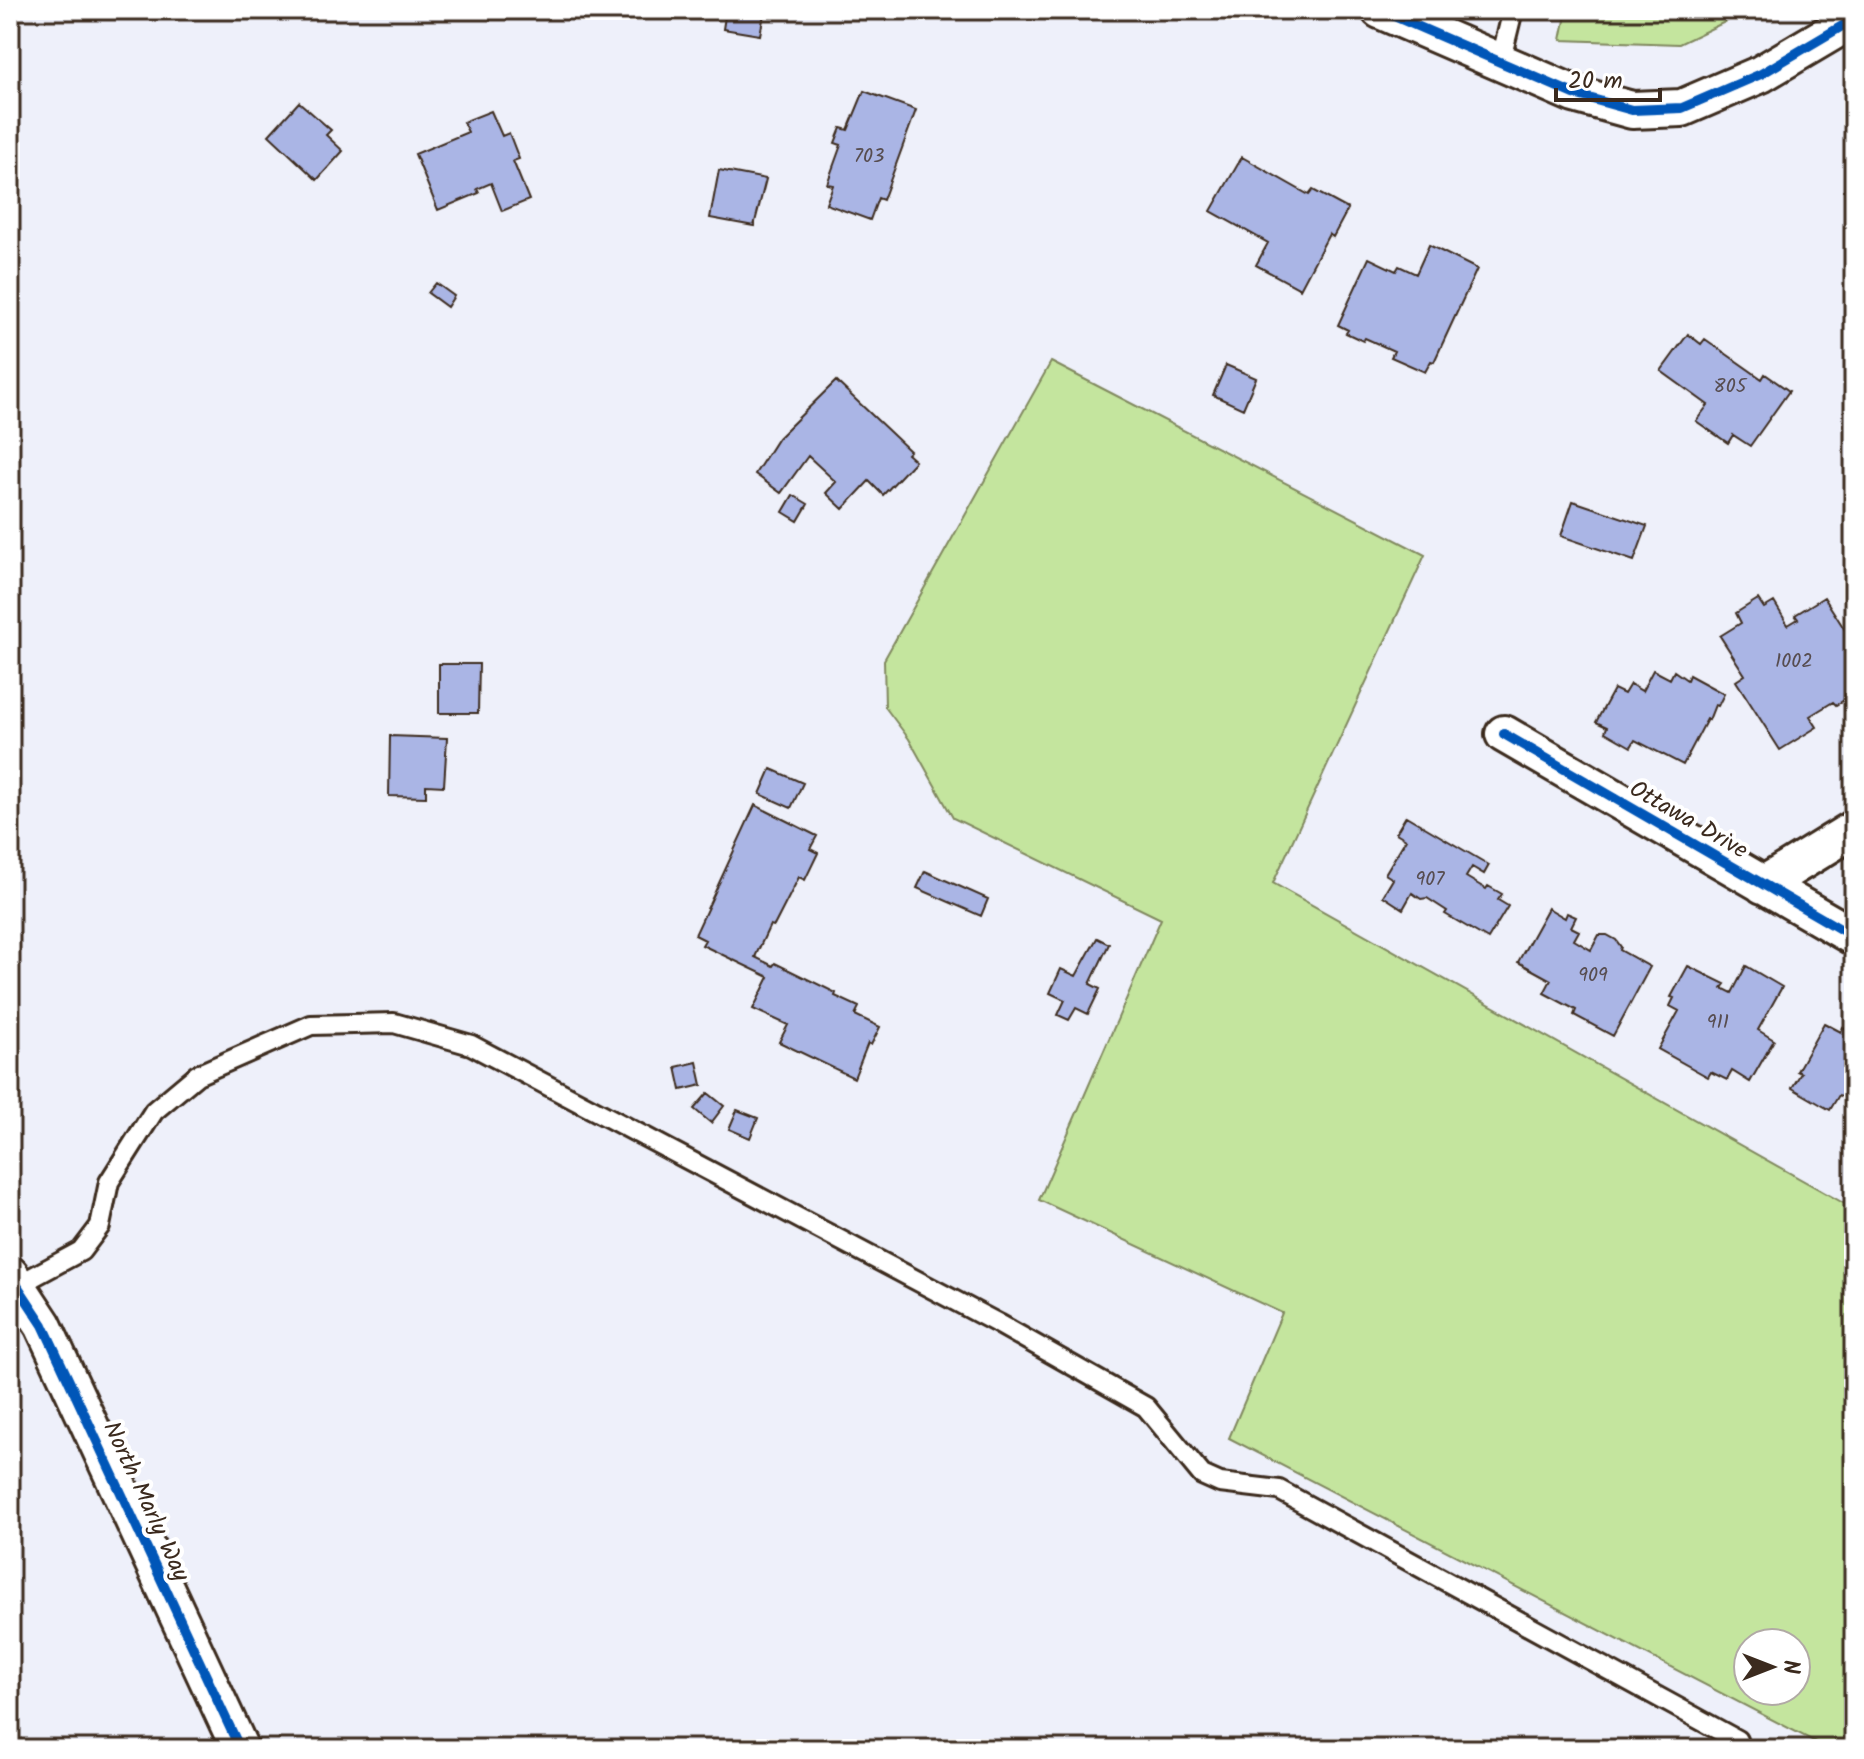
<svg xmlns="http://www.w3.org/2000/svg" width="1864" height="1759" viewBox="0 0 1864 1759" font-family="Kalam,sans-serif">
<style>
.green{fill:#c4e59e;stroke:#80885e;stroke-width:2;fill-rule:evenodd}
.building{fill:#aab5e5;stroke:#3b2a1e;stroke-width:2}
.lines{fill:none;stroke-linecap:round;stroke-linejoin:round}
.service-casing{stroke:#3b2a1e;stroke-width:24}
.minor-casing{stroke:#3b2a1e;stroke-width:42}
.service{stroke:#fff;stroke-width:18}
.minor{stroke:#fff;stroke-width:36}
.cycleway-casing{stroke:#fff;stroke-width:15}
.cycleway{stroke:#0057b8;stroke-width:10}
.labels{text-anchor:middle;stroke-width:8;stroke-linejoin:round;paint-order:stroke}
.number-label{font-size:20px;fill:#574d50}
.street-label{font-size:24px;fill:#3b2a1e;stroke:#fff}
</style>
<rect width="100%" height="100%" fill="#eef0fa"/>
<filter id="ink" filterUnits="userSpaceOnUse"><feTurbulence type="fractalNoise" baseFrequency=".0125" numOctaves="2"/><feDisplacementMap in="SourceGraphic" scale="16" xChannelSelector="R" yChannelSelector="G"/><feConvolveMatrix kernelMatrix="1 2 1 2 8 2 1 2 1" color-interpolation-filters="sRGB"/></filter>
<g filter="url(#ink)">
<path class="green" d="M1567,10H1750L1679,44L1561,40Z
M1051,362L1425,555L1273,883L1854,1209V1749H1829L1229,1438L1282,1313L1039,1200L1161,919L953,818L909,739L885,707L884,660ZM1748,1643H1796V1691H1748Z"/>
<path class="building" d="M726,10H767V15L764,14L760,35L723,29Z
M864,91L916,110L883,200L878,198L870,220L826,204L833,185L827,184L841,145L835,143L841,128L848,130Z
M299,102L331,130L326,135L343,151L317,180L269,135Z
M491,111L502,136L509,133L519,159L513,161L529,200L502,211L491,183L477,189L479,193L438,210L415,154L468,132L463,122Z
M1242,157L1309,195L1313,190L1348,209L1333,237L1329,234L1300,289L1256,265L1268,243L1211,211Z
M719,170L766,179L754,226L710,218Z
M1429,245L1477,269L1434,362L1431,361L1425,372L1391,357L1394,351L1365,338L1363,341L1346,333L1348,330L1338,325L1369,258L1396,271L1399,266L1416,274Z
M436,283L454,296L447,307L428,293Z
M1688,334L1701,344L1705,339L1762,379L1765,374L1789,391L1750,446L1733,435L1728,443L1696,421L1708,405L1661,371Z
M1226,365L1256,378L1243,409L1213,395Z
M836,381L910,451L907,454L915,461L883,495L869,481L843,509L826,493L836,482L808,456L781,493L755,474L778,438Z
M793,495L808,504L798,521L783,512Z
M1573,501L1647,526L1634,561L1561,536Z
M1824,597L1854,644V694L1836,705L1833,702L1810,716L1817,727L1780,750L1736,681L1745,675L1720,636L1741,623L1736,613L1758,599L1764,608L1774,602L1788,625L1798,619L1795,615Z
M439,664H479L478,713H439Z
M1653,670L1670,679L1674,671L1687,680L1689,675L1724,694L1718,706L1715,705L1709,720L1707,719L1683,765L1635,740L1631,747L1605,732L1607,727L1596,722L1614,689L1624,694L1630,684L1642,691Z
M390,736L447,738L444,786L426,785V797L389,796Z
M771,769L803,783L791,808L760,794Z
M755,805L817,836L810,849L818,853L805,880L799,877L774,926L770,925L755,957L773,966L775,963L836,993L835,996L859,1007L855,1015L880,1027L871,1045L868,1043L854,1078L779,1042L788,1025L753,1009L769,977L702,945L705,940L695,935Z
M1406,816L1489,865L1484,874L1472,867L1466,877L1486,889L1488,886L1502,894L1498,900L1508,906L1488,939L1445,914L1447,911L1427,898L1421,899L1412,893L1403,909L1383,896L1393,879L1385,874L1406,839L1396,833Z
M925,871L988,899L981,916L917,888Z
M1548,908L1565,918L1567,913L1576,917L1571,927L1579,931L1574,940L1591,950L1599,935H1607L1616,940L1621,947L1620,950L1650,967L1613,1036L1574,1015L1576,1010L1544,993L1551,980L1518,962Z
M1097,938L1109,944L1090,984L1100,989L1088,1014L1076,1008L1069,1020L1058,1015L1065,1000L1050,993L1061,969L1076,976Z
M1688,966L1725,984L1722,988L1732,993L1746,966L1782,987L1758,1030L1774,1040L1750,1082L1732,1071L1727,1080L1711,1072L1708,1077L1658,1049L1679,1011L1670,1006L1674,998L1671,997Z
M1824,1023L1841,1032L1843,1027L1854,1033V1103L1839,1095L1830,1110L1792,1088L1801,1073L1797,1071Z
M697,1062L702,1085L681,1090L676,1067Z
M708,1093L724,1106L711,1123L694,1109Z
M737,1110L758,1118L750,1138L729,1129Z"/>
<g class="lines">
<g class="service-casing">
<path id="service" d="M1500,63L1513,10
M18,1285L81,1251L100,1226L109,1182L154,1111L197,1075L311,1025L394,1023L471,1045L999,1324L1146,1407L1202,1475L1220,1483L1279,1490L1737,1740"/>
</g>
<g class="minor-casing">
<path id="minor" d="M1380,10L1574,94L1632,110L1682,108L1761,74L1854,19
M1504,734L1854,937
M1763,885L1854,829
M10,1275L43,1325L240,1749"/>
</g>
<use href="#service" class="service"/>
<use href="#minor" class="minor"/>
<g class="cycleway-casing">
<path id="cycleway" d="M1380,10L1574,94L1632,110L1682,108L1761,74L1854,19
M1504,734L1854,937
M10,1275L43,1325L240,1749"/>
</g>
<use href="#cycleway" class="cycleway"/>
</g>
</g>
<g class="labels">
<g class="number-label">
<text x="869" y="162">703</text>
<text x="1730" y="392">805</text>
<text x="1794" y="667">1002</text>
<text x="1430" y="885">907</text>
<text x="1593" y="981">909</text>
<text x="1718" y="1028">911</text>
</g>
<g class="street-label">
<text transform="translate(1689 819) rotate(30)" y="8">Ottawa Drive</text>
<text transform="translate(147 1501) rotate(65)" y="8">North Marly Way</text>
</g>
</g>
<rect width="1864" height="1759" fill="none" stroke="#fff" stroke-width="40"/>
<rect x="20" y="20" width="1824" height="1719" fill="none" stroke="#3b2a1e" stroke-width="3" filter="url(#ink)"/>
<g transform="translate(1772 1667) rotate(90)"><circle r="38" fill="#ffffff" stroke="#b1aaa5" stroke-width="2"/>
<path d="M0-6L14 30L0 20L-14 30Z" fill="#3b2a1e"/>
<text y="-12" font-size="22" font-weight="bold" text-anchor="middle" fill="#3b2a1e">N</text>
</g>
<path d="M1556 88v12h104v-12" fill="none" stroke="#3b2a1e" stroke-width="4"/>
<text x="1568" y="88" font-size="24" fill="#3b2a1e" stroke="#ffffff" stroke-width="6" paint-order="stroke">20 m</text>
</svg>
